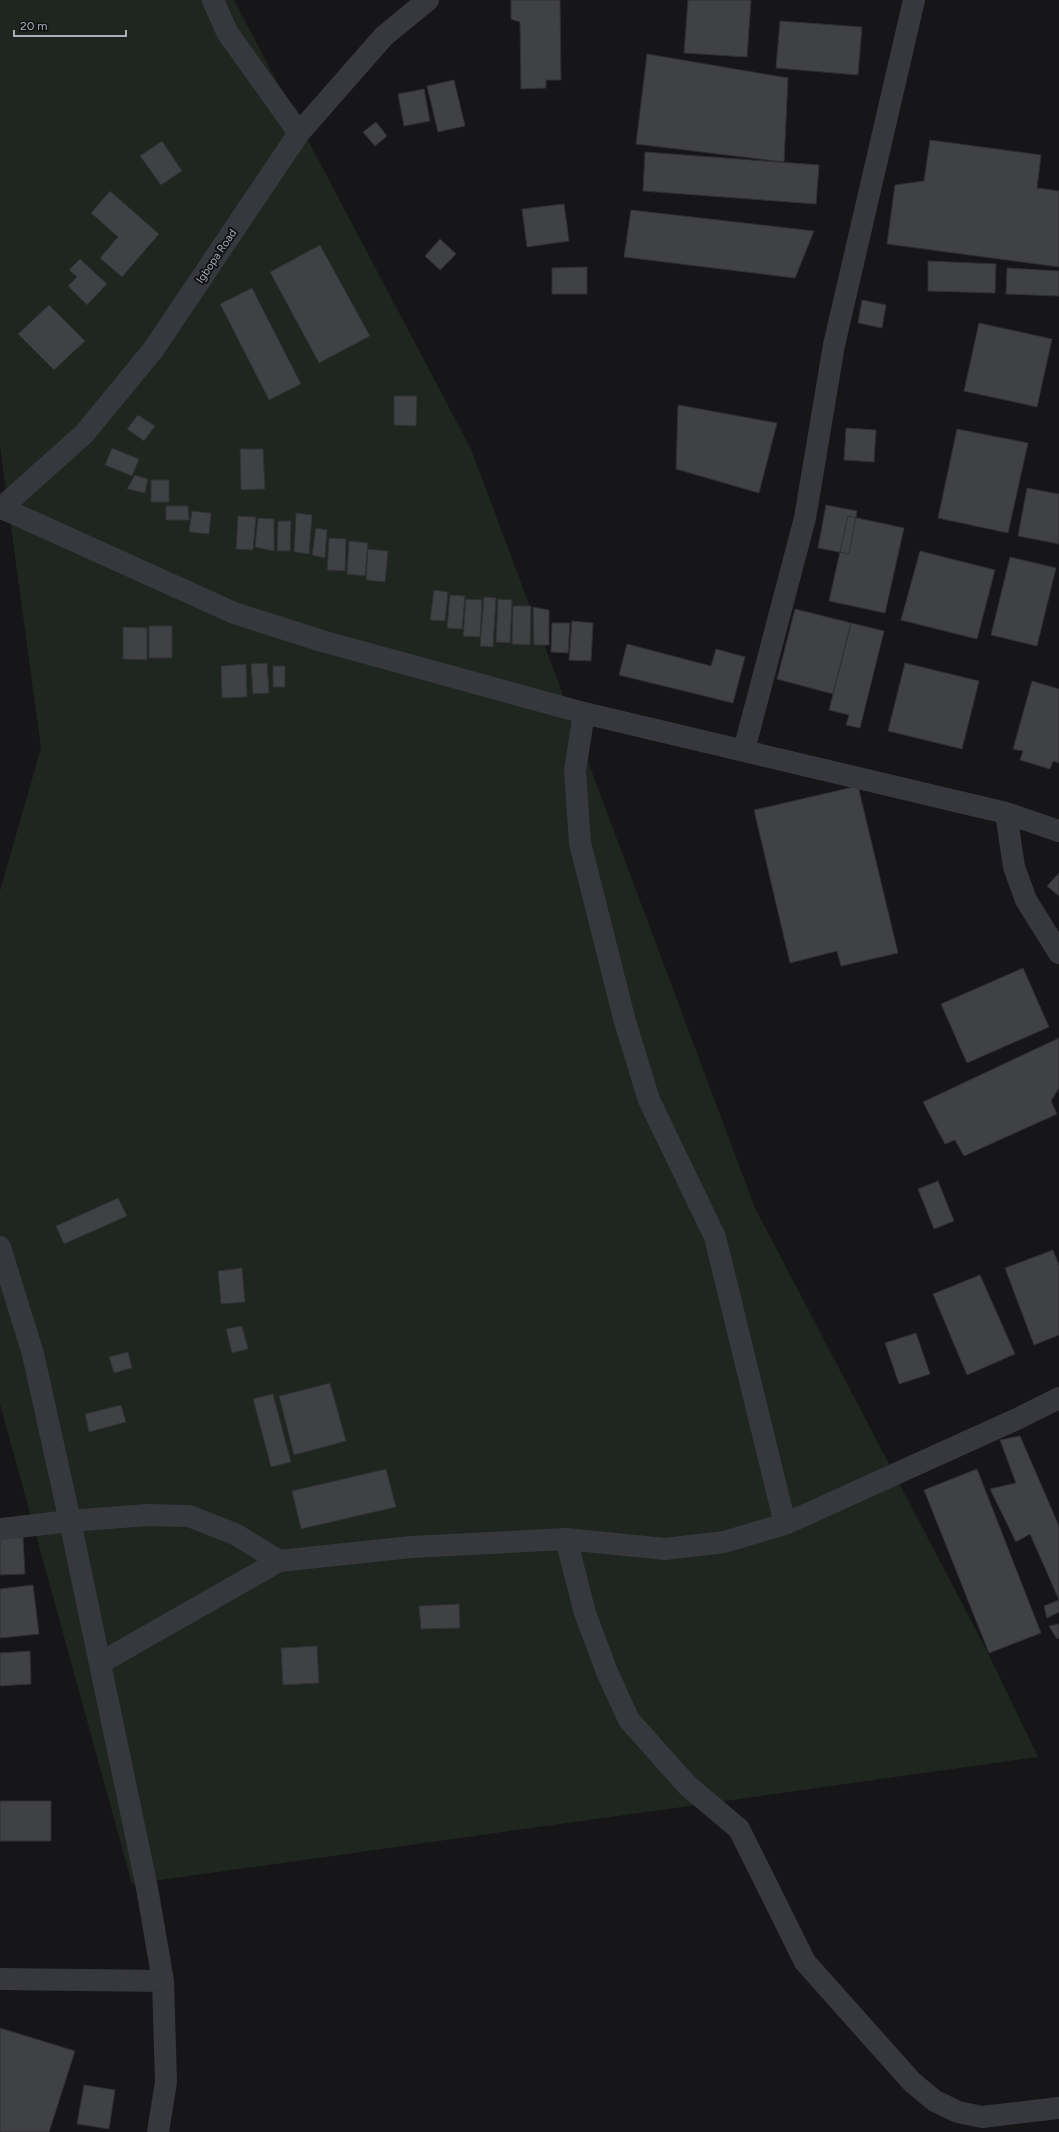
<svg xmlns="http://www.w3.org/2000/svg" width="1059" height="2132" viewBox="0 0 1059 2132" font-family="Figtree,sans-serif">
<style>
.green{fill:#1e261f}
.building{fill:#404145;stroke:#303034}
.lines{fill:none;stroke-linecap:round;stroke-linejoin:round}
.minor{stroke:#37383d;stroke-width:22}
.tertiary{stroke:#37383d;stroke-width:22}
.labels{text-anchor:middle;stroke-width:4;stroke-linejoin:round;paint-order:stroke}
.street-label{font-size:11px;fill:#a8adb8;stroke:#111113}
</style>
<rect width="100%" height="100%" fill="#161618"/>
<path class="green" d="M0,0H234L471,449L755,1208L988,1653L1038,1757L132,1884L0,1404V891L41,748L0,446Z"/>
<path class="building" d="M511,0H560L561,80H546V88L521,89L520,22L511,19Z
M688,0H751L747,57L684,53Z
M780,21L862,27L858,75L776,68Z
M647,54L788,78L784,162L636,144Z
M454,80L465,126L438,132L427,86Z
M424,89L430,121L404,126L398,94Z
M376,122L387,136L375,146L363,132Z
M930,140L1041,155L1037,188L1059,191V267L887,244L895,185L924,181Z
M162,141L182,171L161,185L140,156Z
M645,152L819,165L816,204L643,191Z
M110,191L159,234L122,277L100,258L118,237L91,213Z
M564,204L569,241L527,247L522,209Z
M631,210L814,231L795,278L624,257Z
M440,239L456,254L440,270L425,256Z
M320,245L370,336L319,363L270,272Z
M80,259L107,284L87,305L68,286L77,277L69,270Z
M928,261L996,264L995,293L928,291Z
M587,267V294H552V268Z
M1007,268L1059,271V296L1006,294Z
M252,288L301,384L269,400L220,304Z
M862,300L886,305L882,328L858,323Z
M49,305L85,341L54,370L18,334Z
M979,323L1052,339L1037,407L964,391Z
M394,396H417L416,426L394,425Z
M678,405L777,423L759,493L676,469Z
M138,415L155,426L144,441L127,429Z
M846,428L876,430L874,462L844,460Z
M957,429L1028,443L1008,533L938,518Z
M112,448L139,459L132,476L105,465Z
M240,449H263L265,489L241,490Z
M135,475L148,479L145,493L127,489Z
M151,480H169V502H151Z
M1027,488L1059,494V544L1018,536Z
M826,505L857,511L849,554L818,548Z
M166,506H188L189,520H166Z
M192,511L211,513L209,534L189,532Z
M296,513L312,515L309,554L294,552Z
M238,516L256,517L253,550L236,549Z
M848,516L904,528L885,613L829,601Z
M258,518L274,519V551L255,547Z
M278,521H291L290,551H277Z
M316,528L327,530L325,558L312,555Z
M329,538L346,539L345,571L327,570Z
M349,541L368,543L365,576L347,574Z
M368,549L388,551L385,582L366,580Z
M920,551L995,570L977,639L901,620Z
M1010,557L1056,568L1037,646L991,635Z
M434,590L448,592L445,621L430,620Z
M450,595L465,596L462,629L447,628Z
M484,597L496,598L493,647L480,646Z
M466,599L482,600L480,637L463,636Z
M498,599L512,600L510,643L496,642Z
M513,606H531L530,645L512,644Z
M533,607L549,610V645H534Z
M795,609L851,623L833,694L777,679Z
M572,621L593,623L591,661L569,660Z
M552,623H570L568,653L551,652Z
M851,623L884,631L860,728L846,725L849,715L829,710Z
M149,626H172V658H149Z
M123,627L147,628V660L123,659Z
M627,644L711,666L716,649L745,657L733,703L619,675Z
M267,663L269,693L253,694L251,664Z
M905,663L979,681L962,749L888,731Z
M246,664L247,697L222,698L221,666Z
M273,666H285V687H273Z
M1032,681L1059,689V763L1053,761L1050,769L1020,760L1023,751L1013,749Z
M858,786L898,953L841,966L837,951L790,963L754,810Z
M1059,873V896L1047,886Z
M1023,968L1049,1027L967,1063L941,1004Z
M1059,1038V1088L1051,1101L1057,1114L964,1156L955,1140L945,1144L923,1102Z
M938,1181L954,1221L934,1229L918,1189Z
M118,1198L127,1216L64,1244L56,1226Z
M1053,1250L1059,1265V1335L1034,1345L1005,1268Z
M242,1268L245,1302L221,1304L218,1271Z
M980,1275L1015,1354L967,1375L933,1294Z
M242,1326L248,1349L232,1353L226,1329Z
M916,1333L930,1374L899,1384L885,1343Z
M128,1352L132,1368L114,1373L109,1357Z
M330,1383L346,1441L294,1455L279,1396Z
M273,1394L291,1462L271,1467L253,1399Z
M121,1405L126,1422L89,1432L85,1414Z
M1020,1436L1059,1526V1612L1047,1618L1044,1606L1059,1600L1030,1534L1016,1542L990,1489L1016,1483L1000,1440Z
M386,1469L396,1507L301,1529L292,1491Z
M977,1469L1041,1633L989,1653L924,1490Z
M23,1537L25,1574L0,1575V1539Z
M33,1585L39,1634L0,1638V1589Z
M459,1604L460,1628L421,1629L419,1606Z
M1059,1624V1638L1057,1639L1049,1626Z
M317,1646L319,1683L283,1685L281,1648Z
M30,1651L31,1684L0,1686V1653Z
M0,1801H51V1841H0Z
M0,2028L75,2051L49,2132H0Z
M84,2085L115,2090L109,2129L77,2124Z"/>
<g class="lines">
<path class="minor" d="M213,0L227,32L299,133
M2,508L234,613L322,641L584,713L1006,813L1059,831
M584,713L575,771L580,843L624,1018L649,1100L715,1237L785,1524
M744,750L805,518L834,345L914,0
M1006,813L1014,867L1026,900L1059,953
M0,1247L33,1354L70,1521L147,1888L163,1981L166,2082L158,2132
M0,1529L70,1521L147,1515L189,1516L235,1534L279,1561
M566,1539L585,1613L607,1672L629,1720L687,1785L739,1829L805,1962L912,2082L935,2101L958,2112L982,2117L1059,2108
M100,1663L279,1561L411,1547L566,1539L665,1549L724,1542L785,1524L1017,1419L1059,1398
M0,1979L163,1981"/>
<path class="tertiary" d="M0,509L84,434L153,350L299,133L384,36L428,0"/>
</g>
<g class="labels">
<g class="street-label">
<text transform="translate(216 256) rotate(-56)" y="4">Igbopa Road</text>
</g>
</g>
<path d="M14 30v6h112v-6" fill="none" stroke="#a8adb8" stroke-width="2"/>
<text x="20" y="30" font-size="12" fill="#a8adb8" stroke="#111113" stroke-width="3" paint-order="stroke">20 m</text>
</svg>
